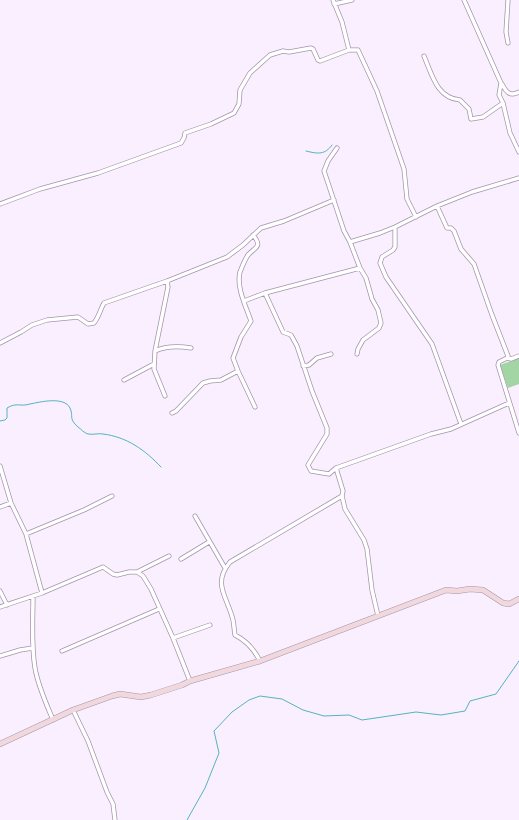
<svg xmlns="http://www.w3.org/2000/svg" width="519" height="820" viewBox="0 0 519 820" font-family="Montserrat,sans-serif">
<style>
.green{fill:#a2d4a4}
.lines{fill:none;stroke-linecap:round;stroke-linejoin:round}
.stream{stroke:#55b3bf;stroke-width:1}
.street-casing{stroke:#a495ab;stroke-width:5}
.secondary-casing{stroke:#a495ab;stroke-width:6}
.street{stroke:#fff;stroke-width:3.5}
.secondary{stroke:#f1d8dd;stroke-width:5}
</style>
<rect width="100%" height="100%" fill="#faeffe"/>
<path class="green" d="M519,358V384L508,388L500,365Z"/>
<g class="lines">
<path class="stream" d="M306,151C318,154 325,155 332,145
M0,421L5,420L7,418V408C17,402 20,407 30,404C40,402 64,396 70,408C74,417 68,418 78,427C81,429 84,433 88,434C93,435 99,433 103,434C127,437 145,450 161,467
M187,820L205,788L219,753L214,731L232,712L249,700L260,696L282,699L303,710L324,716L349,715L362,720L416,712L441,715L465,711L470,701L496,694L519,661"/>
<g class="street-casing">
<path id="street" d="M333,0L342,22L349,50
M464,0L501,83L499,95L503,103L510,133L519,152
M334,4L352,0
M508,43L506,32L508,0
M424,56C432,75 437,98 460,100L469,109L471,119L483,117L503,103
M502,84C506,92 510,97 519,92
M337,148L328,161L324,171L344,231L350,242L360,268L366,278L372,299L378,310L381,323L379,328L363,340L358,349L357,354
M0,204L40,189L98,173L181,143L184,138L185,133L211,124L234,113L239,104L240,90L250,73L270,55L283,51L289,52L311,48L313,49L318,60L320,61L349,50H358L377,91L404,169L407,199L416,217
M437,206L447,228H451L454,231L461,249L474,264L492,315L508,356L507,358L499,362L498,365L519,433
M395,227V247L393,250L382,257L380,263L386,277L432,344L461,424
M253,235C263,247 255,247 248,255C245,259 242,267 240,272C236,287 246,307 251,321L241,337L233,358L238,371L255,407
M350,242L380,233L395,227L437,206L472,192L519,178
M265,293L283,332L291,335L297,346L312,391L327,428V434L308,465L311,471L329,474L336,468
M244,301L265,293L360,268
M0,343L21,332L32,325L47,320L78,317L88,324L94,323C99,317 100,310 104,303L167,281L227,257L243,245L261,228L284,221L334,200
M155,351C166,346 179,346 191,348
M507,358L511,359L519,356
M303,366L309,365L317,358L331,354
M124,380L154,364
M165,396L154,369L155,351L168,287L167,281
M172,413L176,411L203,383L210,381L221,380L238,371
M0,466L11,503L26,534L42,593
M342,496L345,509L364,540L367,549L372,590L378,616
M0,507L11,503
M195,516L225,568
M26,534L84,510L112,496
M181,559L209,542
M137,572L169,556
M0,591L7,605
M33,596C33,620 31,644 35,668C38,686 46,703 53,720
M0,607L42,593L103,567L113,574L117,575L129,572H137L143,576L151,589L173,638L190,681
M173,638L210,625
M62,651L159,609
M0,656L20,650L33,648
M260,661C254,649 247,641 235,635C234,630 234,624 233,620C227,596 212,584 230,562L342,496L343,491L336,468L431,434L451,429L509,403
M73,710L88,741L107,792L113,804L115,820"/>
</g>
<g class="secondary-casing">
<path id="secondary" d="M0,744L73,710L112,696L120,694L141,697L151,695L182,685L190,681L260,661L446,590L457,591L470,589L483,590L503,603L509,604L519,599"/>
</g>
<use href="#street" class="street"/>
<use href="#secondary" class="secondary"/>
</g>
</svg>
